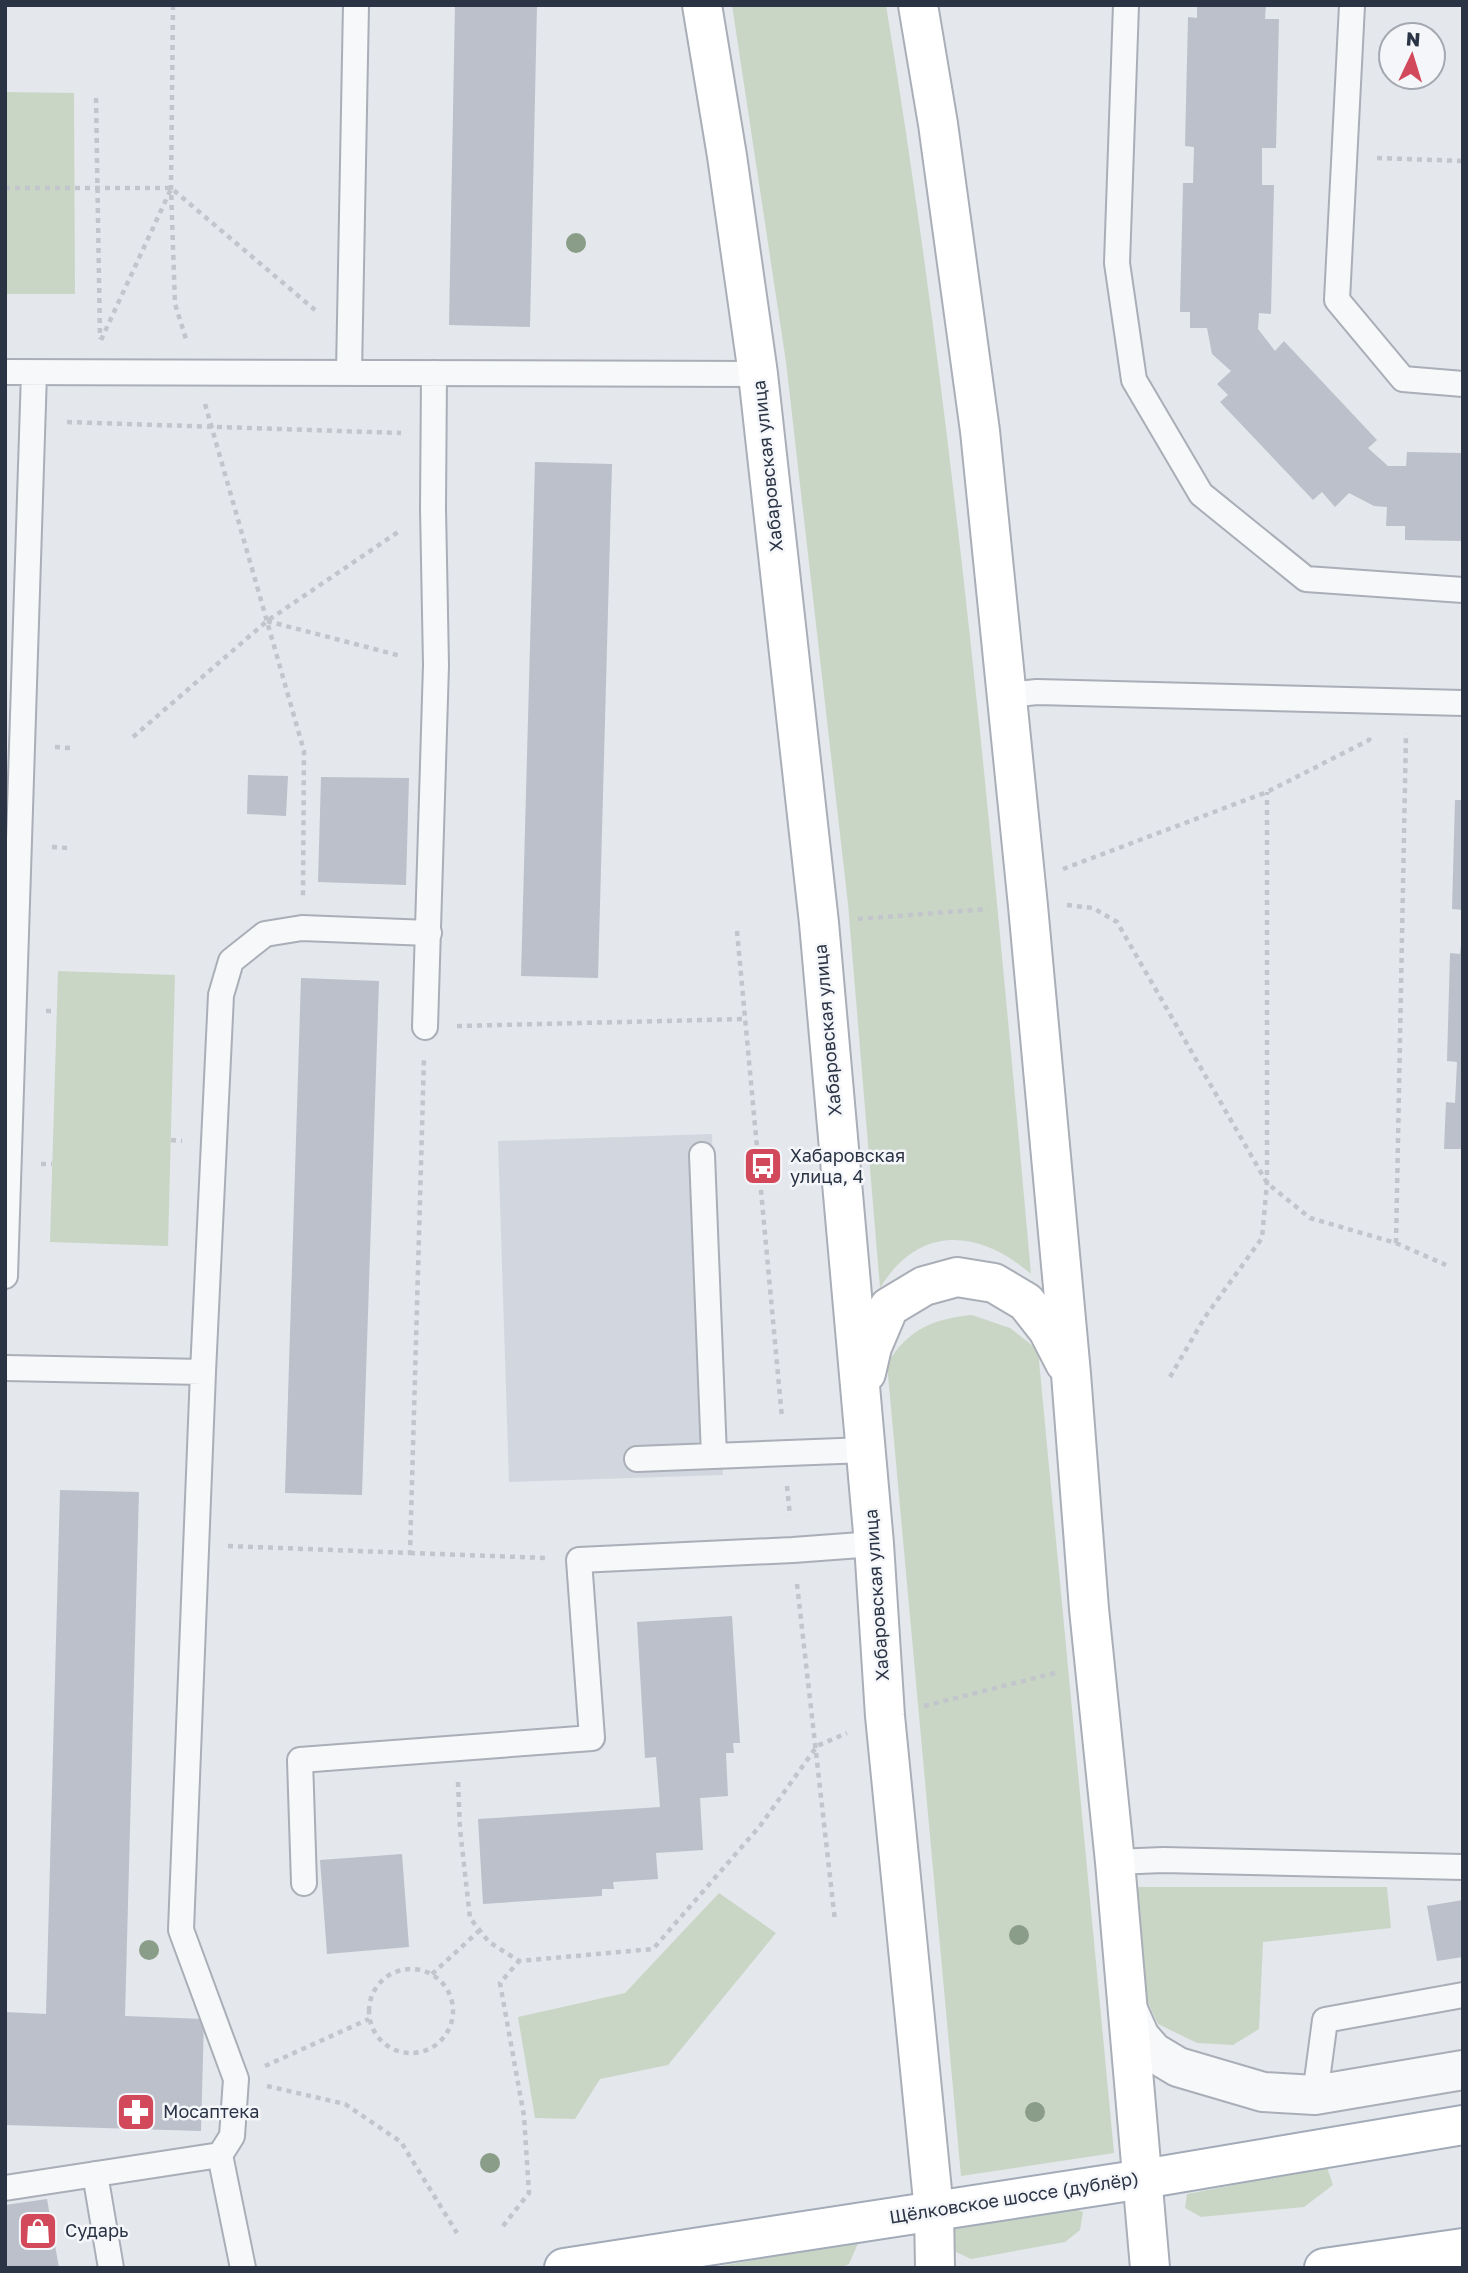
<svg xmlns="http://www.w3.org/2000/svg" width="1468" height="2273" viewBox="0 0 1468 2273" font-family="'Golos Text',sans-serif">
<style>
.built{fill:#d2d6de}
.green{fill:#c9d6c5}
.building{fill:#bbc0ca}
.lines{fill:none;stroke-linecap:round;stroke-linejoin:round}
.service-casing{stroke:#a9aeb7;stroke-width:28}
.tertiary-casing{stroke:#a9aeb7;stroke-width:42}
.secondary-casing{stroke:#a9aeb7;stroke-width:42}
.primary-casing{stroke:#a3abb8;stroke-width:42}
.path{stroke:#c2c5cb;stroke-width:4.5;stroke-dasharray:5 5;stroke-linecap:butt}
.service{stroke:#f7f8fa;stroke-width:24}
.tertiary{stroke:#f7f8fa;stroke-width:38}
.secondary{stroke:#fff;stroke-width:38}
.primary{stroke:#fff;stroke-width:38}
.tree{fill:#899d89}
.labels{text-anchor:middle;stroke-width:5;stroke-linejoin:round;paint-order:stroke}
.street-label{font-size:18px;fill:#2b3445;stroke:#f4f6f9}
.poi-label{font-size:18px;fill:#2b3445;stroke:#f4f6f9;text-anchor:start}
</style>
<rect width="100%" height="100%" fill="#e4e7ec"/>
<path class="built" d="M712,1134L723,1475L509,1482L498,1141Z"/>
<path class="green" d="M732,5H886C955,426 993,850 1031,1274C979,1229 919,1224 880,1288L848,904L786,362Z
M5,92L74,93L75,294H5Z
M58,971L175,975L168,1246L50,1242Z
M972,1315L1010,1328L1038,1350L1114,2153L961,2176L887,1364C908,1329 933,1319 972,1315Z
M1132,1887H1387L1391,1928L1263,1942L1259,2029L1233,2045L1197,2043L1158,2024L1138,1981Z
M719,1893L776,1933L668,2065L600,2079L575,2119L535,2118L518,2017L625,1993Z
M1327,2167L1333,2185L1304,2207L1201,2217L1185,2208L1187,2194Z
M1070,2207L1083,2212L1080,2230L1065,2242L971,2259L954,2251L951,2220Z
M859,2241L849,2264L840,2268H710Z"/>
<path class="building" d="M455,5H537L530,327L449,325Z
M1197,5H1266L1265,19H1279L1276,148H1262V185H1274L1271,314L1259,313L1258,329L1275,351L1284,341L1377,440L1368,448L1388,466H1406L1407,452L1463,453V541L1405,540V526H1386L1387,507L1374,506L1349,493L1335,507L1322,492L1313,500L1220,402L1228,395L1217,384L1231,371L1212,354L1207,328H1190V312H1180L1183,183H1193L1194,147L1185,146L1188,17L1197,18Z
M535,462L612,464L598,978L521,976Z
M248,775L288,776L286,816L247,814Z
M321,777L409,778L406,885L318,882Z
M1455,800H1463V910L1452,909Z
M1461,945H1463V1149H1444L1446,1102L1455,1103L1457,1062L1447,1061L1450,953L1460,954Z
M301,978L379,981L362,1495L285,1493Z
M60,1490L139,1492L125,2016L204,2019L201,2131L5,2125V2012L46,2014Z
M732,1616L740,1743H733L734,1753H726L728,1796L700,1798L703,1850L656,1853L658,1879L613,1882L614,1889H602V1896L483,1904L478,1819L660,1807L656,1757L645,1758L637,1622Z
M402,1854L409,1947L327,1954L320,1860Z
M1463,1900V1957L1437,1961L1427,1906Z
M47,2199L59,2268H5V2205Z"/>
<g class="lines">
<g class="service-casing">
<path id="service" d="M1126,5L1117,263L1134,380L1201,494L1306,579L1463,590
M1352,5L1337,300L1403,379L1463,384
M5,372L758,374
M349,373L356,5
M1007,695L1037,692L1463,703
M425,1027L436,665L433,508L434,373
M702,1155L714,1456
M5,1276L34,373
M5,1368L203,1372L181,1930L236,2079L232,2136L220,2155L5,2188
M203,1372L221,995L231,961L265,934L302,928L429,933
M637,1459L866,1450
M1115,1862L1163,1860L1463,1867
M304,1883L300,1760L592,1738L579,1560L793,1550L874,1544
M1315,2095L1325,2020L1463,1995
M220,2155L243,2268
M95,2174L111,2268"/>
</g>
<g class="tertiary-casing">
<path id="tertiary" d="M1128,2010L1140,2037L1153,2052L1178,2067L1263,2092L1315,2095L1463,2070"/>
</g>
<g class="secondary-casing">
<path id="secondary" d="M702,5L727,156L758,374L819,923L874,1544L885,1716L934,2211L935,2268
M918,5L938,124L980,431L1028,906L1071,1374L1089,1609L1115,1862L1150,2268
M866,1373L872,1347L889,1307L924,1286L957,1277L994,1283L1026,1302L1048,1330L1065,1363"/>
</g>
<g class="primary-casing">
<path id="primary" d="M564,2268L1143,2179L1463,2125
M1324,2268L1463,2248"/>
</g>
<path class="path" d="M173,5L171,188L175,304L186,339
M96,98L100,339
M1377,158L1463,161
M5,188H171L315,310
M101,340L171,189
M205,404L304,751L303,896
M67,422L401,433
M267,621L401,656
M133,737L267,621L401,530
M55,747L70,748
M52,847L68,848
M1063,869L1267,792L1369,740L1371,735
M1067,905L1093,908L1117,922L1267,1183L1310,1218L1396,1243L1446,1265
M858,919L988,909
M737,931L782,1418
M46,1011H56
M457,1026L747,1019
M171,1140L182,1141
M41,1164H52
M1396,1243L1406,733
M1170,1377L1205,1317L1262,1238L1267,1183V792
M787,1486L790,1516
M228,1546L410,1553L424,1058
M410,1553L546,1558
M797,1584L835,1921
M924,1706L1055,1673
M458,1782L460,1829L470,1918L489,1942L519,1961L653,1949L760,1826L817,1746L847,1733
M369 2011a42 42 0 1 1 84 0a42 42 0 1 1-84 0Z
M432,1974L480,1930
M265,2066L369,2019
M267,2086L345,2104L401,2142L457,2233
M503,2226L529,2193L524,2116L500,1983L519,1961"/>
<use href="#service" class="service"/>
<use href="#tertiary" class="tertiary"/>
<use href="#secondary" class="secondary"/>
<use href="#primary" class="primary"/>
</g>
<g class="tree">
<circle cx="576" cy="243" r="10"/>
<circle cx="1019" cy="1935" r="10"/>
<circle cx="149" cy="1950" r="10"/>
<circle cx="1035" cy="2112" r="10"/>
<circle cx="490" cy="2163" r="10"/>
</g>
<defs>
<g id="bus-square" transform="scale(2.0125)"><rect x="-9" y="-9" width="18" height="18" rx="4" fill="#d1495b" stroke="#f4f6f9"/><path d="M-5-6H5V4H4V6H2V4H-2V6H-4V4H-5ZM-3.5-4V0h7V-4ZM-3.5 1.2v1.5H-2V1.2ZM2 1.2v1.5H3.5V1.2Z" fill="#fff"/></g>
<g id="pharmacy-square" transform="scale(2.0125)"><rect x="-9" y="-9" width="18" height="18" rx="4" fill="#d1495b" stroke="#f4f6f9"/><path d="M-2-6h4v4h4v4h-4v4h-4v-4h-4v-4h4Z" fill="#fff"/></g>
<g id="shop-square" transform="scale(2.0125)"><rect x="-9" y="-9" width="18" height="18" rx="4" fill="#d1495b" stroke="#f4f6f9"/><path d="M-5-2.5h2.3a2.7 3.5 0 0 1 5.4 0H5L5.5 6h-11ZM-1.5-2.5h3a1.5 2.3 0 0 0-3 0Z" fill="#fff"/></g>
</defs>
<g fill-rule="evenodd">
<use href="#bus-square" x="763" y="1166"/>
<use href="#pharmacy-square" x="136" y="2112"/>
<use href="#shop-square" x="38" y="2231"/>
</g>
<g class="labels">
<g class="street-label">
<text transform="translate(768 466) rotate(-96)" y="6">Хабаровская улица</text>
<text transform="translate(828 1030) rotate(-95)" y="6">Хабаровская улица</text>
<text transform="translate(877 1595) rotate(-94)" y="6">Хабаровская улица</text>
<text transform="translate(1014 2198) rotate(-9)" y="6">Щёлковское шоссе (дублёр)</text>
</g>
<g class="poi-label">
<text x="790" y="1162">Хабаровская<tspan x="790" dy="21">улица, 4</tspan></text>
<text x="163" y="2118">Мосаптека</text>
<text x="65" y="2237">Сударь</text>
</g>
</g>
<rect width="1468" height="2273" fill="none" stroke="#2b3445" stroke-width="14"/>
<g transform="translate(1412 56) rotate(4)"><circle r="33" fill="#f4f6f9" stroke="#a4a8b1" stroke-width="2"/>
<path d="M0-5L12 26L0 18L-12 26Z" fill="#d1495b"/>
<text y="-10" font-size="19" font-weight="bold" text-anchor="middle" fill="#2b3445">N</text>
</g>
</svg>
